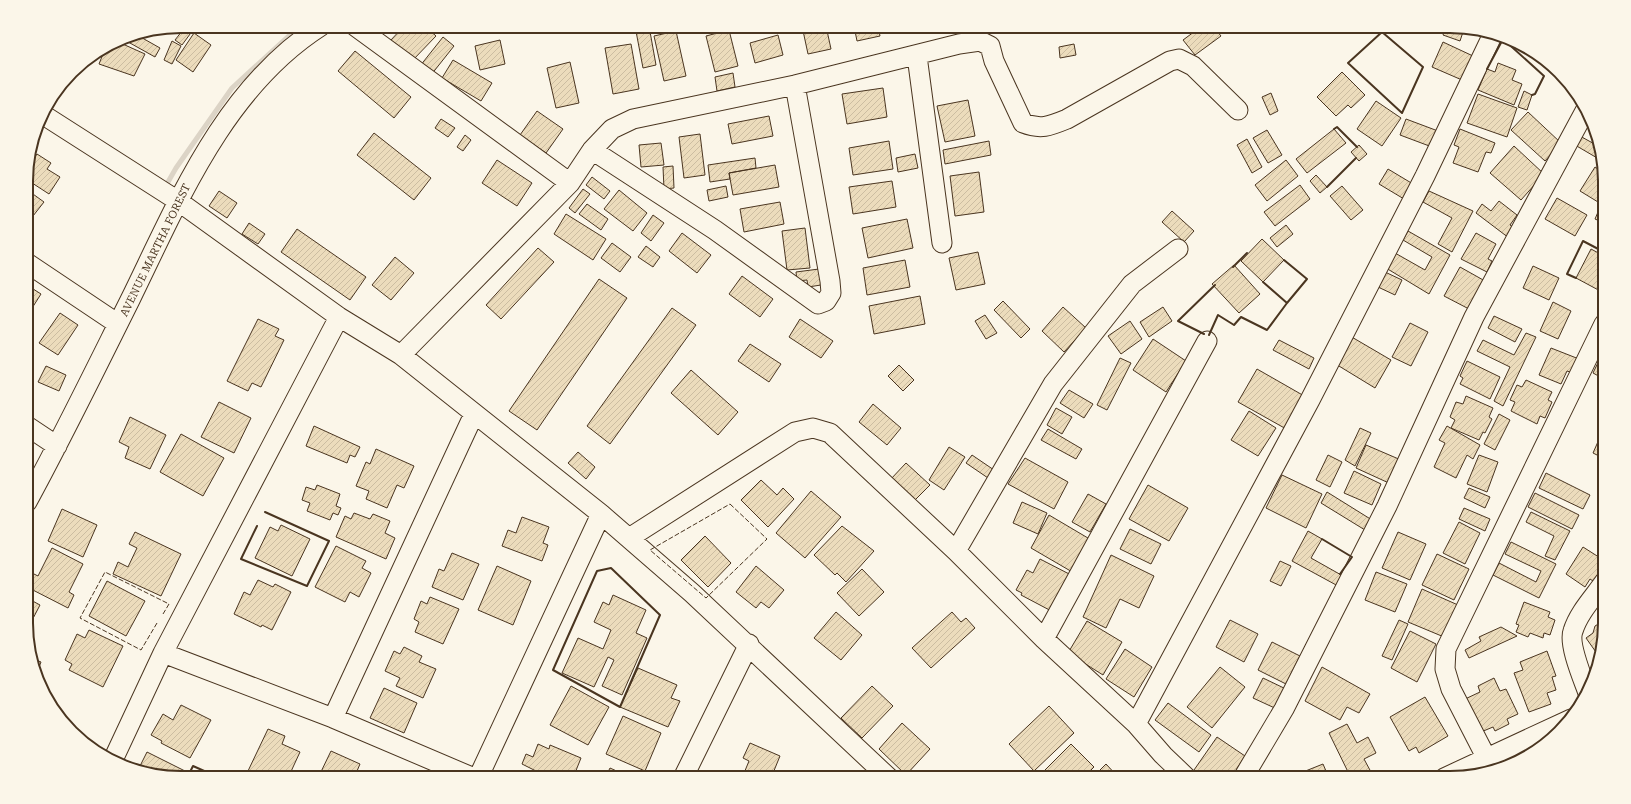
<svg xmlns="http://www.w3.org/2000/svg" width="1631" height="804" viewBox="0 0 1631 804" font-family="'Roboto Serif',serif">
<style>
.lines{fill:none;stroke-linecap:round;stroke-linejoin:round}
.stream{stroke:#dcd4c6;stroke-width:5}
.building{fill:url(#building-hatch);stroke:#4a3520}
.minor-casing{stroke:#4a3520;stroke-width:21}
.minor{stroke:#fbf6e9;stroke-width:19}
.fence{stroke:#4a3520;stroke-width:1;stroke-dasharray:5 2;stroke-linecap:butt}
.wall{stroke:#4a3520;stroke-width:2}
.labels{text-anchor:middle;stroke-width:3;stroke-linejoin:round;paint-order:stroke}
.street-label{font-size:11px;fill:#4a3520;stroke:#fbf6e9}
.rim{fill:none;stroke:#4a3520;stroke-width:2}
</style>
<defs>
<pattern id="building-hatch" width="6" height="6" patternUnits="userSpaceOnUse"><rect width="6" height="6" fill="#ecdcbc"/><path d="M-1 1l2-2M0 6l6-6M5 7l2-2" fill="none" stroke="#ccbda1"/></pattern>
</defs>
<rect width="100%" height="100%" fill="#fbf6e9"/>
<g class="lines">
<path class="stream" d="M164,189L176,168L232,88L292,33L304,26"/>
</g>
<path class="building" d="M180,26L176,33L169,28Z
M186,26L193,30L182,45L175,40Z
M404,26H425L436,36L412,61L390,41Z
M431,26H439L436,30Z
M635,26H649L656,65L643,68Z
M802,26H826L831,49L808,54Z
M854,26H878L880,36L857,41Z
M909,26H924L910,29Z
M980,26H1002L980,29Z
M1202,26H1213L1221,36L1195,55L1183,40Z
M1446,26L1463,32L1460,41L1443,35Z
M729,30L738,66L715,72L706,36Z
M676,31L686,76L664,81L654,36Z
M194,33L211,45L193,72L176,60Z
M137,35L160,48L155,57L121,38Z
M778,35L783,55L755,63L750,43Z
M443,37L454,46L431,75L420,66Z
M500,40L505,64L480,70L475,46Z
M116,41L145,54L134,76L99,64L105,49Z
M172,41L181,46L172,64L164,60Z
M1443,42L1473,56L1462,80L1432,67Z
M631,44L639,89L613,94L605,48Z
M1074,44L1076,55L1060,58L1059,47Z
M355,51L411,97L394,118L338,71Z
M453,60L492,83L481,101L442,78Z
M570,62L579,103L556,108L547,68Z
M1498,63L1516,70L1512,80L1522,84L1514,105L1478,90L1487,69L1495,72Z
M1342,72L1365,95L1351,108L1348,105L1336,116L1317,97Z
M733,73L735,87L717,91L715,77Z
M883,88L887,117L847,124L842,94Z
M1524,91L1532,95L1527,110L1518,107Z
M1271,93L1278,111L1270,115L1262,97Z
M1478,94L1517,108L1507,137L1467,123Z
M968,100L975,136L945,142L937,106Z
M1376,101L1401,118L1382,146L1357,129Z
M537,111L563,129L546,153L520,135Z
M1528,112L1561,143L1545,161L1511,130Z
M769,116L773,136L732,144L728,124Z
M441,119L455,128L448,137L435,128Z
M1406,119L1438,131L1432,147L1400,135Z
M1334,129L1346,143L1307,173L1296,159Z
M1460,129L1495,143L1491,153L1486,152L1478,172L1453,163L1459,147L1454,145Z
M1267,130L1282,155L1268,163L1253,138Z
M374,133L431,178L414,200L357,155Z
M700,134L705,175L684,178L679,137Z
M465,135L471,140L463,151L457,147Z
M1580,136L1598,146L1604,162L1575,145Z
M1247,139L1262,167L1252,173L1237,145Z
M889,141L893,169L853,175L849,148Z
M989,141L991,155L945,164L943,150Z
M661,143L664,165L641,167L639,145Z
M1359,145L1367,154L1359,161L1351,152Z
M1514,146L1544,174L1521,200L1490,173Z
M37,154L51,163L47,169L60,177L49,194L26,179L30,157L33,159Z
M915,154L918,168L898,172L896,158Z
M755,158L756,168L729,173L730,179L710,182L708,165Z
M497,160L532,183L517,206L482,183Z
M1286,160L1298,176L1267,201L1255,185Z
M775,165L779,187L733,195L729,173Z
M673,166L674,188L664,189L663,167Z
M1595,167L1604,173V193L1598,202L1580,191Z
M1388,169L1413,184L1404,199L1379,184Z
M979,172L984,212L955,216L950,176Z
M1316,175L1327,187L1320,193L1310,181Z
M592,177L610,191L604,199L586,185Z
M892,181L896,207L853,214L849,187Z
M1300,185L1310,199L1275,226L1264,212Z
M726,186L728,197L709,201L707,190Z
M1342,186L1363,210L1351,220L1330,196Z
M26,189L44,202L33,216L26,211Z
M583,189L590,194L575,213L569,208Z
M619,190L647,213L633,231L604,209Z
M219,191L237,203L227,218L209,206Z
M1429,191L1473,211L1452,252L1438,244L1452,218L1423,202Z
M1557,198L1587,215L1575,236L1545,219Z
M1604,198V223L1595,219Z
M1499,201L1517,215L1510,225L1516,229L1509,238L1476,213L1482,204L1491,211Z
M780,202L784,224L744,232L740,209Z
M587,204L608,219L601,230L579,214Z
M1172,211L1194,231L1184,242L1162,222Z
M566,214L606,239L593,260L554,234Z
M653,215L664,223L651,241L641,233Z
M907,219L913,248L868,258L862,228Z
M249,223L265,234L258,244L242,234Z
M1286,225L1293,234L1277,247L1270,238Z
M805,228L810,268L787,270L782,231Z
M297,229L366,277L350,300L281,252Z
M1408,231L1450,255L1429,294L1386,268L1395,253L1425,270L1432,257L1403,240Z
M682,233L711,255L697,273L669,251Z
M1476,233L1496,244L1488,259L1492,261L1487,272L1461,259Z
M1262,239L1284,260L1263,282L1241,261Z
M612,243L631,257L620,272L601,258Z
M646,246L660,257L653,267L638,257Z
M538,248L554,262L501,319L486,305Z
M1591,249L1604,256V293L1576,278Z
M978,252L985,284L956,290L949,258Z
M395,257L414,273L391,300L372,285Z
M905,260L910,287L867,295L863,268Z
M1234,265L1260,294L1239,313L1212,284Z
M1533,266L1559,278L1549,300L1523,288Z
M1460,267L1485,281L1469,309L1444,296Z
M819,269L821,285L808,287L807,280L797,281L796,272Z
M1385,272L1402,280L1395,295L1378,287Z
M742,276L773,299L760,317L729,294Z
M599,279L627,298L537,430L509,411Z
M30,287L41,294L27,316V292Z
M920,296L925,324L874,334L869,306Z
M1003,301L1030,329L1021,338L994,310Z
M1553,302L1571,311L1558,339L1540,331Z
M1063,307L1086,328L1064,352L1042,331Z
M1163,307L1172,321L1149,337L1140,322Z
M672,308L696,325L610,444L587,426Z
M60,313L78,325L58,355L39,343Z
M985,315L997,333L986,339L975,321Z
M1494,316L1522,329L1515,342L1488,328Z
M258,319L279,329L275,336L284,340L261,387L252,383L248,391L227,381Z
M800,319L833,341L821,358L789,337Z
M1130,321L1142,339L1121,354L1108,336Z
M1410,323L1428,332L1411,366L1392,357Z
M1526,333L1536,337L1503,406L1494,401L1510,367L1477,351L1483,340L1514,355Z
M1350,336L1391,360L1375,388L1334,363Z
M1153,339L1186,361L1166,392L1133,370Z
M1279,340L1314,358L1309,369L1273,350Z
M750,344L781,364L769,382L738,361Z
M1551,348L1579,359L1573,373L1567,371L1561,384L1539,375Z
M1604,350V379L1593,373Z
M1120,358L1131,363L1107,410L1097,405Z
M1467,361L1500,377L1490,399L1460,384L1463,378L1460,376Z
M899,365L914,380L903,391L888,376Z
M46,366L66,375L59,391L38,382Z
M1257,369L1306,397L1288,430L1238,402Z
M691,370L738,412L718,435L671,393Z
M1526,380L1552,392L1548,400L1552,402L1545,418L1540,416L1537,424L1511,411L1515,402L1510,400L1517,385L1522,387Z
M1069,390L1093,404L1084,418L1060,403Z
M1466,396L1493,408L1489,417L1492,419L1485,433L1483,432L1479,440L1451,428L1455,420L1450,417L1456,402L1463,404Z
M219,402L251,418L234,453L201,437Z
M873,404L901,428L887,445L859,422Z
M1056,408L1072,417L1062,434L1047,425Z
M1249,411L1276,428L1258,456L1231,440Z
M1499,414L1510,420L1495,450L1484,444Z
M130,417L166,435L150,469L125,458L129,447L119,442Z
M314,426L360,447L355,457L350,455L347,463L306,446Z
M1447,426L1480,445L1473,459L1467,455L1456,478L1434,467L1445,443L1439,440Z
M1360,428L1371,433L1355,466L1345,460Z
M1604,428L1605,455L1603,458L1593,453Z
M1048,429L1082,449L1076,459L1041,440Z
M181,434L224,458L203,496L160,472Z
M1366,445L1401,460L1391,484L1356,468Z
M949,447L965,457L944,490L929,480Z
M376,449L414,466L404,488L397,485L387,508L366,499L369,491L356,486L366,462L370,464Z
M578,452L595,467L586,479L568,463Z
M972,455L994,470L988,478L966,463Z
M1328,455L1342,462L1330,487L1316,480Z
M1479,455L1498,462L1487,492L1467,484Z
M1025,458L1068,482L1054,509L1008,484Z
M906,463L930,485L914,501L890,480Z
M1354,471L1381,484L1372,505L1344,493Z
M1546,473L1590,495L1583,509L1539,488Z
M1282,475L1322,494L1306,528L1266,508Z
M761,480L777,495L783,488L794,499L768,527L741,500Z
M317,485L340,494L336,506L341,508L338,515L333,513L330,520L307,511L310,503L302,500L306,487L315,490Z
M1148,485L1188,508L1169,541L1129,519Z
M1469,488L1490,497L1485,508L1464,498Z
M811,491L841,517L805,558L776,533Z
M1327,492L1372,520L1365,530L1321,503Z
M1535,493L1579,515L1572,529L1528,507Z
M1088,494L1106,504L1090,532L1072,522Z
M1022,502L1047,513L1038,534L1013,523Z
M1464,508L1490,519L1485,531L1459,519Z
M62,509L97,525L83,557L48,541Z
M1531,512L1570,531L1555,560L1545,556L1554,536L1526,522Z
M354,513L370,519L373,514L390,521L385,533L395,538L386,559L336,537L345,516L351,519Z
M1049,515L1093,541L1074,573L1031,548Z
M522,517L549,527L543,543L548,545L542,561L502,546L508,530L516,533Z
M1459,522L1480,533L1465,564L1443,553Z
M281,525L310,539L292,576L255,558L270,527L278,531Z
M842,526L874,551L846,582L837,573L835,575L814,555Z
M1130,529L1161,544L1151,564L1120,549Z
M1308,531L1322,539L1311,558L1343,576L1338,586L1292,561Z
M135,532L181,554L161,596L113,574L118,562L128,567L137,548L129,544Z
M1398,532L1426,544L1410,580L1382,568Z
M705,536L731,563L708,587L681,560Z
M1511,542L1556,564L1539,598L1493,575L1499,563L1536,582L1541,571L1505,554Z
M336,546L366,561L362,568L371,573L359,597L350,592L345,602L315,587Z
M1583,547L1605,561V568L1596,583L1590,579L1585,587L1566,574Z
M52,548L83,564L69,592L74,595L68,608L27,587V583L32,573L38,576Z
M452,553L479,564L463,600L432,587L439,569L444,571Z
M1437,554L1469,569L1454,600L1422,585Z
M1111,555L1154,576L1139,608L1120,599L1106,628L1083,617Z
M1040,559L1075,577L1057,614L1021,595L1022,593L1016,590L1027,570L1033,573Z
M1280,561L1291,566L1281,586L1270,581Z
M497,566L531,581L513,625L478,610Z
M756,566L784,590L769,608L761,602L756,608L736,592Z
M862,569L884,592L859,616L837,593Z
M1376,572L1407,584L1395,612L1365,600Z
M258,580L273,587L275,584L291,592L272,630L262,625L261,627L234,614L244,592L250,595Z
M107,581L145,601L126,636L89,616Z
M1422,589L1458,605L1444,637L1408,622Z
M613,595L646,610L636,633L647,638L622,695L602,686L614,660L608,657L594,687L562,673L578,638L603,649L611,630L594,622L603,602L609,605Z
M430,597L459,609L443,644L415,632L419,622L414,619L421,601L427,604Z
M27,598L40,605L27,630Z
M1524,602L1550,612L1548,617L1555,620L1550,635L1544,633L1543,638L1530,633L1528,637L1516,632L1519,625L1516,624Z
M836,612L862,635L841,660L814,638Z
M952,612L961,622L966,618L975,628L931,668L912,648Z
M1230,620L1258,634L1244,662L1216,647Z
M1399,620L1408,624L1392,660L1382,656Z
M1087,621L1122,642L1103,675L1068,653Z
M1600,623L1603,625L1605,623L1598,655L1586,638L1593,633L1595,626Z
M1501,627L1517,636L1469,658L1465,650L1481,641L1479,637Z
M89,630L123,646L103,687L69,670L72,664L65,660L77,634L85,638Z
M1410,631L1436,644L1417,682L1391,668Z
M1272,642L1300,656L1286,684L1258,670Z
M404,647L422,656L419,662L436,669L423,698L396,686L400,678L385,671L394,651L400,654Z
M1125,649L1152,667L1134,697L1106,679Z
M1547,651L1556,676L1552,677L1556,690L1547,693L1551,704L1529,712L1514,673L1523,670L1520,662Z
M31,658L41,662L36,675Z
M1220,667L1245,687L1212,728L1187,707Z
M1322,667L1370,694L1359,713L1347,707L1340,720L1305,701Z
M638,668L677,685L671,698L680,701L668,727L620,707Z
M1263,678L1288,690L1279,710L1253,698Z
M1494,678L1500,691L1506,689L1518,714L1507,719L1509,724L1495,731L1493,727L1481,732L1463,700L1480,692L1478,686Z
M571,686L609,707L588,745L550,725Z
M872,686L893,706L862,738L841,718Z
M384,688L417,703L404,733L370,718Z
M1425,697L1448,736L1419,753L1416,747L1409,751L1390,717Z
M1168,703L1211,735L1199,752L1155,720Z
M181,705L211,720L190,758L161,743L162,741L151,735L163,714L173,720Z
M1049,706L1074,733L1034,771L1009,744Z
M623,716L661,733L645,771L606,754Z
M902,723L930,749L906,775L879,749Z
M1347,724L1357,743L1368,737L1376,753L1364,759L1371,772L1360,778H1351L1329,733Z
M268,729L285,736L282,744L300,752L288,778H273L267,775L264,778L248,771Z
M1217,737L1245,756L1231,778H1205L1194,770Z
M750,743L780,756L771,778H742L749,761L743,758Z
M538,744L549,749L550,745L581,758L573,778H550L522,764L526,754L533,757Z
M1071,744L1094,767L1083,778H1053L1045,770Z
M331,751L360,764L354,778H318Z
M147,752L187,772L184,778L139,768Z
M1106,764L1119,778H1092Z
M1323,764L1329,778H1290L1293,776Z
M610,768L632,778H605Z"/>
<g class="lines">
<g class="minor-casing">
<path id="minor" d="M355,26L570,183
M917,56L942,243
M42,114L178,201L339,317L401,355L601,514L692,593L889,778
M592,150L715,230L818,304L826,301L831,293L830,281L795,85
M27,263L118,324
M401,355L570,183L592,150L612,129L633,119L795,85L959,44L980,41L990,46L994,61L1023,123C1041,130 1050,126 1067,119L1170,61L1179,59L1193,66L1238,110
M27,426L57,446
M27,502C63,436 96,368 130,300C179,200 224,88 321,26
M629,538L795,432L813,428L830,433L956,551L1044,639L1136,724L1163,755L1187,778
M956,551L1053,384L1132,284L1178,249
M1044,639L1207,341
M163,653L333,718L474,778
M1588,693C1583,679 1568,644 1573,631C1579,612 1594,597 1605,581
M333,718L474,414
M1136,724L1310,400L1425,176L1492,36
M1487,759L1451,689L1445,669L1446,649L1604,324
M112,762L163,653L339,317
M478,778L601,514
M683,778L749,644
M1243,778L1284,709L1387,506L1474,317L1585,111
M1444,778L1571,719"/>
</g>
<use href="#minor" class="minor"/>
<path class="fence" d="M27,445V448
M730,504L767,539L706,598L650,550Z
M157,623L141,650L80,618L105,572L169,604L163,614
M89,743L95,746"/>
<path class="wall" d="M1382,32L1423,67L1402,113L1348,63Z
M1487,69L1503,39L1544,76L1535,94L1532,95
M1334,129L1337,127L1357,147
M1327,187L1356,158
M1233,267L1247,253
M1576,278L1567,274L1583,241L1604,252
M1263,282L1287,303L1307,279L1284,260
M1204,334L1178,321L1215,285
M1209,335L1218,315L1234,325L1241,317L1267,330L1287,303
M257,526L241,559L307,586L329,541L265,512
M1322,539L1352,557L1340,574
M611,568L660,615L620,707L553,670L597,571Z
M187,778L193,766L220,778"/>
</g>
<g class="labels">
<g class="street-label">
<text transform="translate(155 250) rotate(-64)" y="4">AVENUE MARTHA FOREST</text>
</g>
</g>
<path d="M0 0H1631V804H0ZM181 33H1450A148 148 0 0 1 1598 181V623A148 148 0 0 1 1450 771H181A148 148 0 0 1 33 623V181A148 148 0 0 1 181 33Z" fill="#fbf6e9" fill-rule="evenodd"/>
<path class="rim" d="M181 33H1450A148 148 0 0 1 1598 181V623A148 148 0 0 1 1450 771H181A148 148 0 0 1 33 623V181A148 148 0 0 1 181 33Z"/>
</svg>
